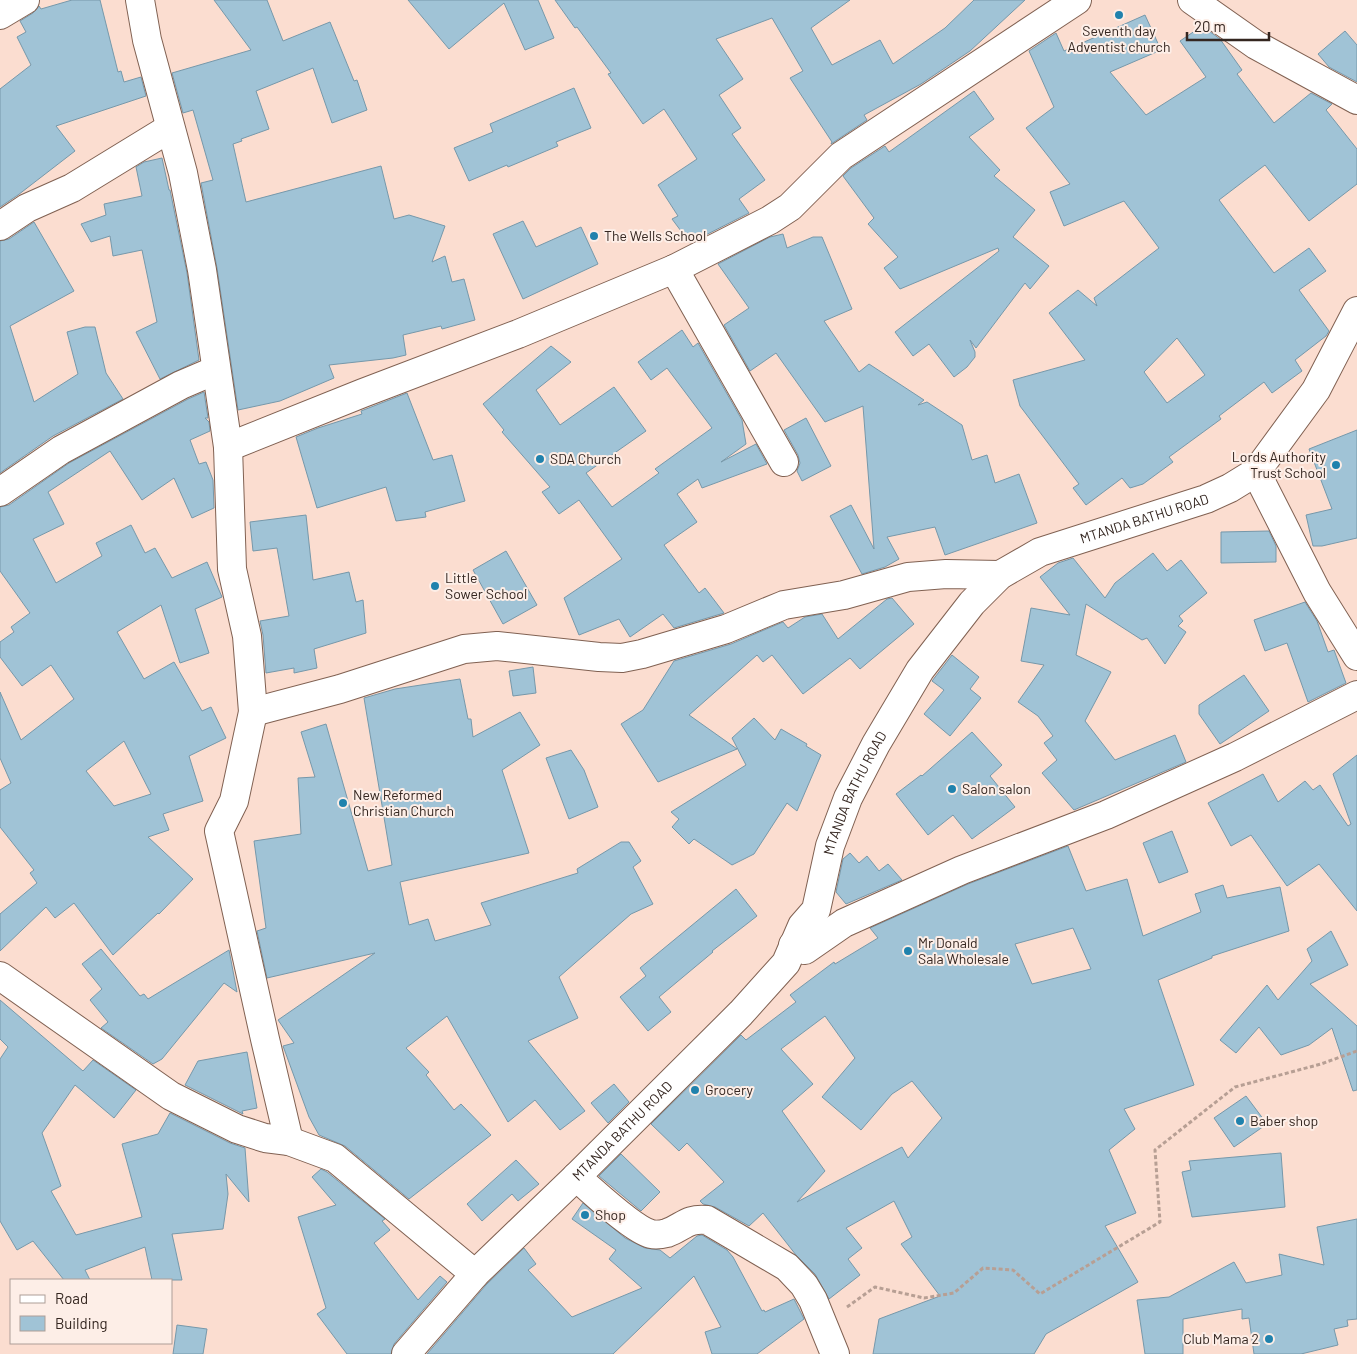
<svg xmlns="http://www.w3.org/2000/svg" width="1357" height="1354" viewBox="0 0 1357 1354" font-family="Barlow,sans-serif">
<style>
.building{fill:#a0c3d6;stroke:#7698aa;fill-rule:evenodd}
.lines{fill:none;stroke-linecap:round;stroke-linejoin:round}
.minor-casing{stroke:#806152;stroke-width:30}
.path{stroke:#b79f94;stroke-width:3;stroke-dasharray:4 2.5;stroke-linecap:butt}
.minor{stroke:#fff;stroke-width:28}
.poi-dot{fill:#2082ad;stroke:#fdeee7;stroke-width:2}
.labels{text-anchor:middle;stroke-width:4;stroke-linejoin:round;paint-order:stroke}
.poi-label{font-size:14px;fill:#342620;stroke:#fdeee7;text-anchor:start}
.street-label{font-size:14px;fill:#342620;stroke:#fdeee7}
</style>
<rect width="100%" height="100%" fill="#fbddd0"/>
<path class="building" d="M72,0H100L118,72L121,71L124,82L141,77L146,96L56,126L75,151L18,195L0,207V89L31,65L17,37L26,32L20,21L33,13L39,6L41,9Z
M214,0H267L283,41L330,22L354,81L357,80L367,110L332,123L313,68L256,91L269,129L241,139L242,141L233,144L246,202L381,166L394,219L409,215L445,226L432,262L445,256L452,282L464,279L475,320L442,329L441,326L403,335L406,355L393,358L329,365L334,378L280,401L238,410L217,268L201,183L213,180L193,110L183,113L172,73L251,50Z
M408,0H538L554,38L525,50L504,3L449,49Z
M555,0H850L811,28L832,65L880,40L893,64L945,28L974,0H1025L970,51L921,84L864,115L867,120L831,144L832,142L790,78L803,71L772,18L716,39L743,79L719,95L741,128L732,134L765,180L739,199L749,213L690,243L672,219L678,216L658,185L697,159L664,109L643,124L608,74L611,73L577,27L575,28Z
M1145,15L1161,50L1110,72L1146,115L1206,77L1180,41L1202,26L1220,39L1242,70L1237,74L1274,123L1311,93L1332,104L1326,110L1357,149V184L1309,221L1265,165L1219,200L1274,273L1309,248L1326,271L1299,290L1329,331L1326,336L1295,360L1302,371L1272,393L1264,382L1219,416L1221,419L1169,457L1173,462L1143,484L1130,488L1122,478L1086,505L1073,488L1079,484L1020,406L1013,380L1085,360L1049,313L1078,290L1097,306L1094,298L1159,248L1124,201L1064,226L1050,192L1070,184L1026,128L1054,107L1029,51L1056,33L1064,51ZM1177,338L1205,375L1167,403L1144,372Z
M1345,31L1357,45V82L1329,67L1318,54Z
M574,88L591,128L556,142L558,146L508,167L507,165L469,181L454,148L493,132L490,124Z
M974,91L994,119L969,137L1000,170L994,176L1035,210L1013,237L1049,266L1030,289L1025,283L976,348L970,340L975,352V357L967,367L954,377L929,344L913,356L895,332L999,251L998,248L900,289L884,268L898,257L868,224L874,218L843,176L851,168L885,146L889,152Z
M162,158L169,190H170L187,273L199,360L160,379L136,332L157,322L142,250L113,256L110,236L91,242L81,224L106,215L104,204L142,196L136,167L144,162Z
M523,221L536,247L581,227L598,264L523,299L493,234Z
M34,222L74,291L10,326L34,402L78,374L67,332L85,327H95L106,373L123,399L53,436L0,473V241L9,239Z
M783,234L787,248L813,237H822L852,309L824,321L859,372L869,364L924,400L918,405L927,402L962,425L972,460L987,455L995,483L1019,474L1037,523L945,555L935,527L887,537L899,559L885,567L862,574L830,516L851,505L874,549L863,406L825,422L776,353L750,371L724,325L749,308L718,264L770,237Z
M682,330L693,347L698,343L742,420L746,444L721,462L756,444L767,464L702,488L698,479L677,494L697,522L664,545L699,593L705,588L724,613L674,628L663,614L630,637L619,619L579,635L564,598L622,559L579,500L559,514L542,492L550,487L502,432L504,430L483,404L551,346L571,362L536,390L560,425L614,387L646,431L586,473L612,507L659,473L655,469L712,428L667,368L651,380L638,362Z
M204,392L208,418H205L209,422L210,431L190,440L199,464L206,462L213,480L214,508L192,518L174,478L142,500L110,451L48,492L64,524L33,539L56,583L102,556L96,543L131,525L145,553L155,548L172,578L207,562L222,597L195,609L209,653L180,663L161,605L117,632L144,679L174,662L202,711L211,707L226,738L189,756L203,801L163,814L169,830L148,837L193,879L159,914L158,913L113,955L74,903L55,918L46,907L0,951V914L37,883L30,873L34,870L0,827V790L11,783L0,758V692L21,740L74,699L51,665L22,686L0,657V642L14,632L11,627L30,613L0,571V507L9,505L69,463L188,399ZM124,741L151,794L114,806L86,771Z
M407,393L433,460L452,455L465,501L425,512L426,517L396,521L386,487L317,508L296,437L318,428L362,414L361,411Z
M806,418L831,466L802,481L797,471L800,463L798,455L784,430Z
M1357,430V538L1322,546H1313L1306,515L1332,509L1309,449Z
M306,515L313,580L349,572L356,602L363,600L366,633L314,649L317,668L294,673V668L266,673L263,635L260,621L289,616L277,548L253,551L250,522Z
M1269,531L1276,546V562L1221,563V532Z
M506,551L537,605L503,624L473,570Z
M1153,553L1167,571L1181,560L1207,593L1179,616L1183,621L1178,626L1186,632L1165,664L1147,638L1142,640L1086,604L1076,655L1111,672L1085,721L1115,760L1175,735L1186,762L1074,810L1042,773L1057,760L1044,743L1053,736L1038,716L1018,702L1044,665L1021,661L1031,608L1070,615L1040,577L1058,563L1073,558L1105,598L1115,583Z
M892,598L914,624L860,669L850,658L803,694L772,655L763,662L757,655L689,715L737,749L658,782L621,724L643,710L674,661L731,644L783,622L788,628L805,617L822,614L838,639L887,599Z
M1305,602L1317,621L1328,652L1334,650L1346,683L1308,702L1287,643L1265,651L1254,620Z
M952,655L979,677L970,689L981,698L950,736L924,714L944,690L932,681Z
M533,667L536,693L513,696L509,671Z
M1244,675L1269,711L1220,744L1199,714V705Z
M460,679L468,719H471L473,737L520,712L540,745L502,770L529,853L400,882L409,925L428,919L435,941L491,925L481,903L578,873L577,869L621,842H629L641,861L633,867L653,904L631,914L559,977L578,1018L528,1041L585,1111L560,1130L535,1100L508,1122L447,1016L406,1048L429,1072L426,1075L454,1110L461,1104L491,1135L409,1199L345,1146L319,1135L309,1117L283,1046L294,1043L278,1020L375,953L267,978L257,931L266,928L254,841L301,834L298,778L315,777L301,732L326,724L368,871L392,865L364,698L395,689Z
M754,718L775,740L781,729L807,744L806,746L821,755L797,811L787,803L754,854L732,865L694,839L689,844L672,827L679,819L671,812L746,765L732,738Z
M972,732L1002,765L990,776L1015,807L972,839L953,815L928,835L896,794L921,775L922,776Z
M571,750L584,770L598,807L569,819L546,758Z
M1357,755V911L1319,864L1287,886L1251,835L1231,846L1208,803L1263,774L1278,802L1305,781L1313,790L1320,785L1348,826L1351,824L1333,774Z
M1172,831L1188,872L1159,883L1143,843Z
M1068,846L1086,891L1127,879L1143,936L1201,912L1195,894L1223,885L1227,898L1280,887L1289,931L1212,956V958L1158,980L1194,1085L1124,1109L1135,1129L1109,1150L1136,1213L1105,1226L1138,1282L1046,1334L1034,1354H873L879,1319L940,1296L901,1244L912,1237L894,1201L846,1228L862,1248L848,1259L860,1275L829,1299L815,1274L796,1255L763,1213L749,1226L715,1207L703,1204L700,1201L724,1182L687,1143L679,1151L651,1124L741,1035L746,1040L796,1002L790,995L834,962L835,964L878,938L870,928L968,884ZM1073,928L1091,969L1032,984L1015,944ZM825,1016L855,1058L822,1097L861,1130L892,1094L912,1081L942,1118L908,1158L902,1147L797,1202L825,1171L782,1111L813,1084L781,1049Z
M850,853L859,863L867,856L879,871L888,864L902,880L846,904L836,892L843,859Z
M736,889L757,916L712,951L713,952L659,997L671,1012L648,1031L620,997L646,976L640,968Z
M1331,931L1348,965L1310,984L1357,1026V1090L1353,1091L1332,1028L1309,1045L1281,1055L1259,1027L1236,1053L1220,1040L1267,985L1278,1000L1312,961L1307,949Z
M101,949L140,996L144,994L148,999L229,950L237,992L224,983L162,1059L153,1064L101,1028L108,1022L90,1000L102,989L82,964Z
M0,1000L83,1071L93,1060L136,1090L114,1118L75,1085L42,1133L61,1186L51,1191L76,1235L142,1217L122,1144L158,1134L170,1113L230,1143L245,1148L249,1202L226,1174L228,1194L223,1229L172,1234L182,1280H152L145,1247L85,1270L90,1280H64L33,1241L17,1250L0,1221V1059L8,1047L0,1039Z
M247,1052L257,1108L242,1111L243,1114L185,1085L198,1061Z
M614,1084L629,1102L608,1123L591,1103Z
M1246,1096L1267,1124L1234,1147L1214,1118Z
M1281,1153L1285,1207L1192,1217L1182,1172L1191,1170L1189,1161Z
M621,1154L660,1192L641,1211L599,1176Z
M516,1160L539,1184L518,1201L512,1194L482,1221L467,1204Z
M321,1169L327,1172L385,1219L382,1221L390,1230L374,1243L418,1300L440,1276L447,1282L394,1344L391,1354H347L317,1314L326,1308L298,1217L336,1205L312,1177Z
M583,1203L625,1238L645,1248L660,1250L670,1258L697,1236L702,1235L727,1250L733,1257L762,1311L764,1310L765,1312L794,1299L804,1319L757,1354H712L705,1332L721,1327L694,1276L613,1354H427L486,1285L524,1248L536,1264L528,1270L572,1317L642,1288L609,1259L616,1250L572,1219Z
M1357,1219V1319L1347,1320L1348,1326L1334,1329L1338,1345L1301,1354H1254L1249,1318L1242,1319V1309L1183,1319V1354H1145L1137,1300L1169,1297L1234,1262L1246,1283L1282,1275L1279,1254L1324,1265L1317,1227Z
M177,1325L207,1329L203,1354H173Z"/>
<g class="lines">
<g class="minor-casing">
<g id="minor">
<path d="M140,0L147,40L183,173L202,270L228,447L232,569L247,636L253,712L234,801L219,831L265,1039L289,1141"/>
<path d="M1192,0L1256,45L1357,100"/>
<path d="M0,15L25,0"/>
<path d="M0,226L27,208L72,188L170,128"/>
<path d="M674,269L784,462"/>
<path d="M228,447L363,393L518,334L674,269L770,220L790,207L841,156L1077,0"/>
<path d="M1256,472L1317,592L1357,656"/>
<path d="M0,492L61,450L181,385L216,370"/>
<path d="M253,712L340,689L464,649L497,646L599,657L622,658L642,654L726,629L784,605L844,595L908,577L946,574L1000,575"/>
<path d="M793,945L805,950L844,923L962,870L1106,815L1235,757L1357,695"/>
<path d="M0,976L171,1096L237,1129L265,1138L289,1141L335,1158L475,1274"/>
<path d="M576,1177C593,1191 632,1229 651,1234C655,1235 663,1234 667,1233C684,1227 686,1218 707,1220L787,1267L804,1285L813,1300L835,1354"/>
<path id="s1" d="M406,1354L475,1274L576,1177L741,1013L786,963L802,926L816,910L830,846L848,798L876,744L920,670L972,603L1000,575L1040,552L1206,499L1230,488L1256,472L1316,390L1357,311"/>
</g>
</g>
<path class="path" d="M847,1307L875,1287L924,1298L954,1293L983,1268L1013,1270L1040,1294L1160,1222L1155,1150L1235,1087L1321,1064L1357,1051"/>
<use href="#minor" class="minor"/>
</g>
<g class="poi-dot">
<circle cx="1119" cy="15" r="5"/>
<circle cx="594" cy="236" r="5"/>
<circle cx="540" cy="459" r="5"/>
<circle cx="1336" cy="465" r="5"/>
<circle cx="435" cy="586" r="5"/>
<circle cx="952" cy="789" r="5"/>
<circle cx="343" cy="803" r="5"/>
<circle cx="908" cy="951" r="5"/>
<circle cx="695" cy="1090" r="5"/>
<circle cx="1240" cy="1121" r="5"/>
<circle cx="585" cy="1215" r="5"/>
<circle cx="1269" cy="1339" r="5"/>
</g>
<g class="labels">
<g class="poi-label">
<text x="1119" y="36" text-anchor="middle">Seventh day<tspan x="1119" dy="16">Adventist church</tspan></text>
<text x="604" y="241">The Wells School</text>
<text x="1326" y="462" text-anchor="end">Lords Authority<tspan x="1326" dy="16">Trust School</tspan></text>
<text x="550" y="464">SDA Church</text>
<text x="445" y="583">Little<tspan x="445" dy="16">Sower School</tspan></text>
<text x="962" y="794">Salon salon</text>
<text x="353" y="800">New Reformed<tspan x="353" dy="16">Christian Church</tspan></text>
<text x="918" y="948">Mr Donald<tspan x="918" dy="16">Sala Wholesale</tspan></text>
<text x="705" y="1095">Grocery</text>
<text x="1250" y="1126">Baber shop</text>
<text x="595" y="1220">Shop</text>
<text x="1259" y="1344" text-anchor="end">Club Mama 2</text>
</g>
<g class="street-label">
<text dy="5" stroke="none"><textPath href="#s1" startOffset="1151">MTANDA BATHU ROAD</textPath></text>
<text dy="5" stroke="none"><textPath href="#s1" startOffset="731">MTANDA BATHU ROAD</textPath></text>
<text dy="5" stroke="none"><textPath href="#s1" startOffset="311">MTANDA BATHU ROAD</textPath></text>
</g>
</g>
<rect x="10" y="1279" width="162" height="65" fill="#fdeee7" stroke="#ad9e97"/>
<rect x="20" y="1295" width="25" height="8" fill="#ffffff" stroke="#ad9e97"/>
<text x="55" y="1304" font-size="15" fill="#342620">Road</text>
<rect x="20" y="1316" width="25" height="15" fill="#a0c3d6" stroke="#ad9e97"/>
<text x="55" y="1329" font-size="15" fill="#342620">Building</text>
<path d="M1187 32v8h82v-8" fill="none" stroke="#342620" stroke-width="2.5"/>
<text x="1194" y="32" font-size="15" fill="#342620" stroke="#fdeee7" stroke-width="4" paint-order="stroke">20 m</text>
</svg>
